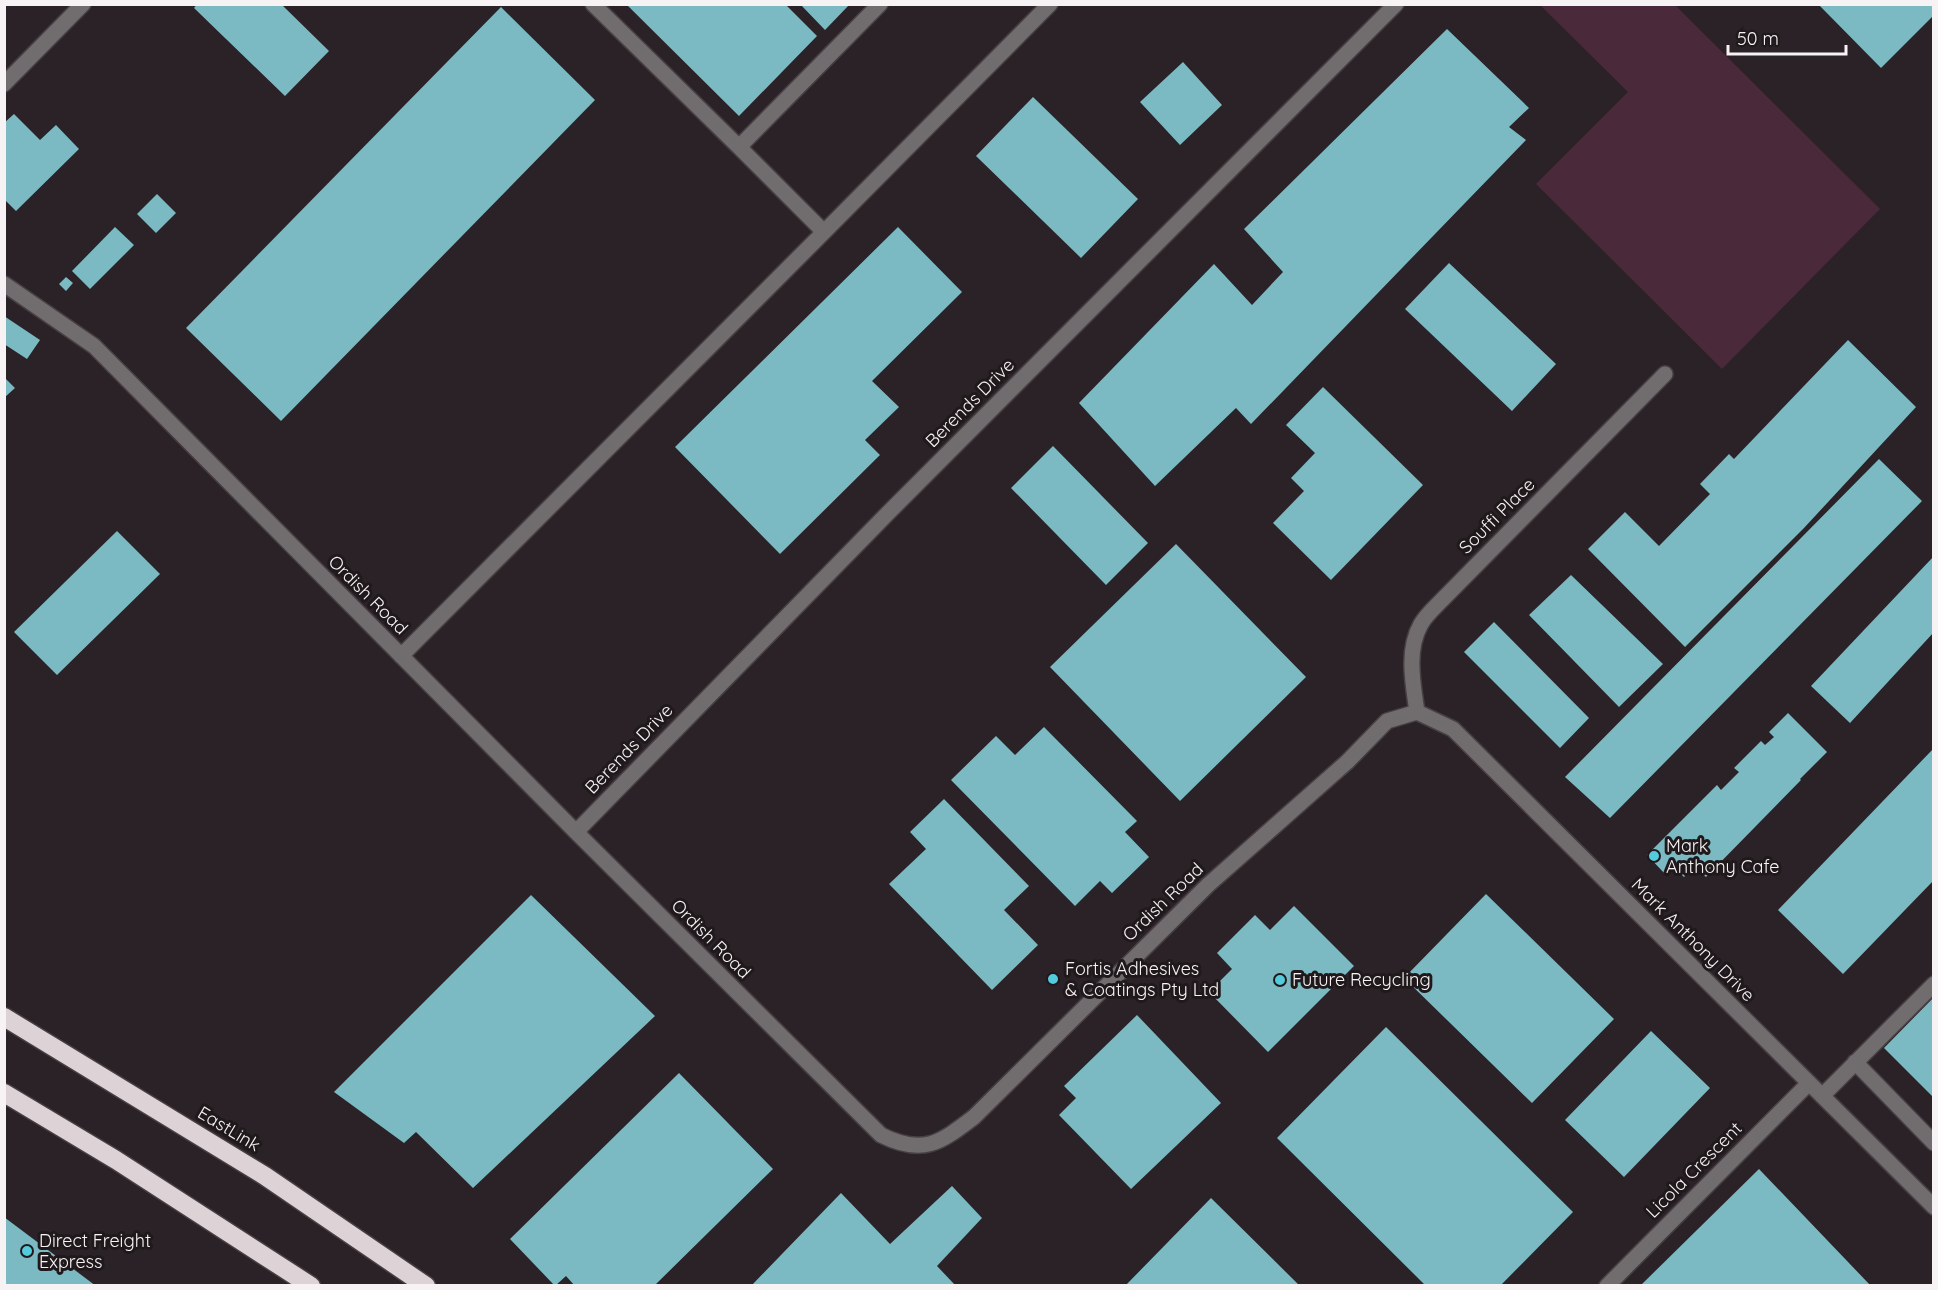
<svg xmlns="http://www.w3.org/2000/svg" width="1938" height="1290" viewBox="0 0 1938 1290" font-family="Quicksand,sans-serif">
<style>
.green{fill:#49293a}
.building{fill:#7bb9c3}
.lines{fill:none;stroke-linecap:round;stroke-linejoin:round}
.minor-casing{stroke:#473f43;stroke-width:18}
.highway-casing{stroke:#473f43;stroke-width:21}
.minor{stroke:#716d6f;stroke-width:15}
.highway{stroke:#ddd3d7;stroke-width:18}
.poi-dot{fill:#54cadd;stroke:#20191c;stroke-width:2}
.labels{text-anchor:middle;stroke-width:6;stroke-linejoin:round;paint-order:stroke}
.street-label{font-size:18px;fill:#f7f2f4;stroke:#20191c}
.poi-label{font-size:18px;fill:#f7f2f4;stroke:#20191c;text-anchor:start}
</style>
<rect width="100%" height="100%" fill="#2a2226"/>
<path class="green" d="M1540,5H1675L1880,209L1722,369L1536,184L1628,92Z"/>
<path class="building" d="M197,4H281L329,51L285,96L194,8Z
M626,4H785L817,36L739,116Z
M800,4H850L825,30Z
M1818,4H1934V15L1881,68Z
M501,7L595,100L281,421L186,328Z
M1447,29L1529,108L1509,127L1526,140L1251,424L1236,408L1155,486L1079,403L1214,264L1252,305L1283,272L1244,229Z
M1183,62L1222,105L1180,145L1140,102Z
M1033,97L1138,199L1081,258L976,156Z
M14,114L40,140L56,125L79,149L16,211L4,199V123Z
M157,194L176,213L156,233L137,214Z
M115,227L134,245L90,289L72,271Z
M898,227L962,292L872,381L899,407L865,440L880,455L780,554L675,447Z
M1449,263L1556,364L1512,411L1405,309Z
M66,277L73,283L66,291L59,284Z
M4,316L40,340L27,359L4,344Z
M1848,340L1916,407L1804,528L1685,647L1588,549L1625,512L1659,546L1710,494L1700,484L1729,454L1734,459Z
M4,377L15,388L4,398Z
M1323,387L1423,485L1331,580L1273,523L1304,491L1291,478L1315,453L1286,425Z
M1053,446L1148,543L1106,585L1011,488Z
M1879,459L1922,501L1610,818L1565,777Z
M117,531L160,574L57,675L14,632Z
M1176,544L1306,677L1180,801L1050,667Z
M1934,556V632L1850,723L1811,686Z
M1571,575L1663,664L1619,707L1529,615Z
M1494,622L1589,718L1560,748L1464,652Z
M1788,713L1827,752L1800,779L1801,780L1706,877L1695,866L1684,877L1674,867L1666,875L1647,855L1717,785L1721,790L1739,772L1734,768L1761,741L1765,745L1774,737L1769,732Z
M1044,727L1137,821L1125,832L1149,857L1112,893L1100,881L1075,906L951,780L996,736L1015,755Z
M1934,748V880L1843,974L1778,910Z
M944,799L1029,886L1004,910L1038,945L992,990L889,884L926,849L910,832Z
M1486,894L1614,1019L1532,1103L1404,978Z
M531,895L655,1016L473,1188L416,1132L404,1143L334,1092Z
M1294,906L1354,966L1268,1052L1209,992L1232,969L1217,953L1255,915L1270,930Z
M1934,997V1098L1884,1048Z
M1137,1015L1221,1103L1131,1189L1059,1115L1076,1098L1064,1086Z
M1386,1027L1573,1212L1500,1286H1426L1277,1138Z
M1651,1031L1710,1088L1624,1177L1565,1120Z
M679,1073L773,1169L654,1286H575L566,1276L555,1286L510,1239Z
M1759,1169L1871,1286H1640Z
M952,1186L982,1218L937,1266L956,1286H751L841,1193L890,1244Z
M1211,1198L1300,1286H1125Z
M4,1217L96,1286H4Z"/>
<g class="lines">
<g class="minor-casing">
<path id="minor" d="M593,4L739,147
M4,84L83,4
M824,232L1050,4
M4,284L94,346L576,832L881,1135C923,1156 940,1143 974,1117L1208,885L1347,762L1387,721L1417,712
M401,656L824,232L739,147L880,4
M1417,712L1453,729L1934,1207
M1417,712C1413,684 1406,650 1421,624C1425,617 1431,611 1436,606L1665,374
M576,832L889,512L1396,4
M1855,1062L1934,1143
M1822,1096L1934,984
M1607,1286L1809,1083"/>
</g>
<g class="highway-casing">
<path id="highway" d="M4,1017L265,1176L426,1286
M4,1093L116,1160L311,1286"/>
</g>
<use href="#minor" class="minor"/>
<use href="#highway" class="highway"/>
</g>
<g class="poi-dot">
<circle cx="1654" cy="856" r="6"/>
<circle cx="1053" cy="979" r="6"/>
<circle cx="1280" cy="980" r="6"/>
<circle cx="27" cy="1251" r="6"/>
</g>
<g class="labels">
<g class="street-label">
<text transform="translate(970 403) rotate(-45)" y="6">Berends Drive</text>
<text transform="translate(1497 516) rotate(-45)" y="6">Souffi Place</text>
<text transform="translate(368 595) rotate(45)" y="6">Ordish Road</text>
<text transform="translate(629 749) rotate(-46)" y="6">Berends Drive</text>
<text transform="translate(1163 902) rotate(-44)" y="6">Ordish Road</text>
<text transform="translate(711 939) rotate(45)" y="6">Ordish Road</text>
<text transform="translate(1693 940) rotate(45)" y="6">Mark Anthony Drive</text>
<text transform="translate(229 1129) rotate(31)" y="6">EastLink</text>
<text transform="translate(1694 1170) rotate(-45)" y="6">Licola Crescent</text>
</g>
<g class="poi-label">
<text x="1666" y="852">Mark<tspan x="1666" dy="21">Anthony Cafe</tspan></text>
<text x="1065" y="975">Fortis Adhesives<tspan x="1065" dy="21">&amp; Coatings Pty Ltd</tspan></text>
<text x="1292" y="986">Future Recycling</text>
<text x="39" y="1247">Direct Freight<tspan x="39" dy="21">Express</tspan></text>
</g>
</g>
<rect width="1938" height="1290" fill="none" stroke="#f7f2f4" stroke-width="12"/>
<path d="M1728 45v9h118v-9" fill="none" stroke="#f7f2f4" stroke-width="3"/>
<text x="1737" y="45" font-size="18" fill="#f7f2f4" stroke="#20191c" stroke-width="4.5" paint-order="stroke">50 m</text>
</svg>
